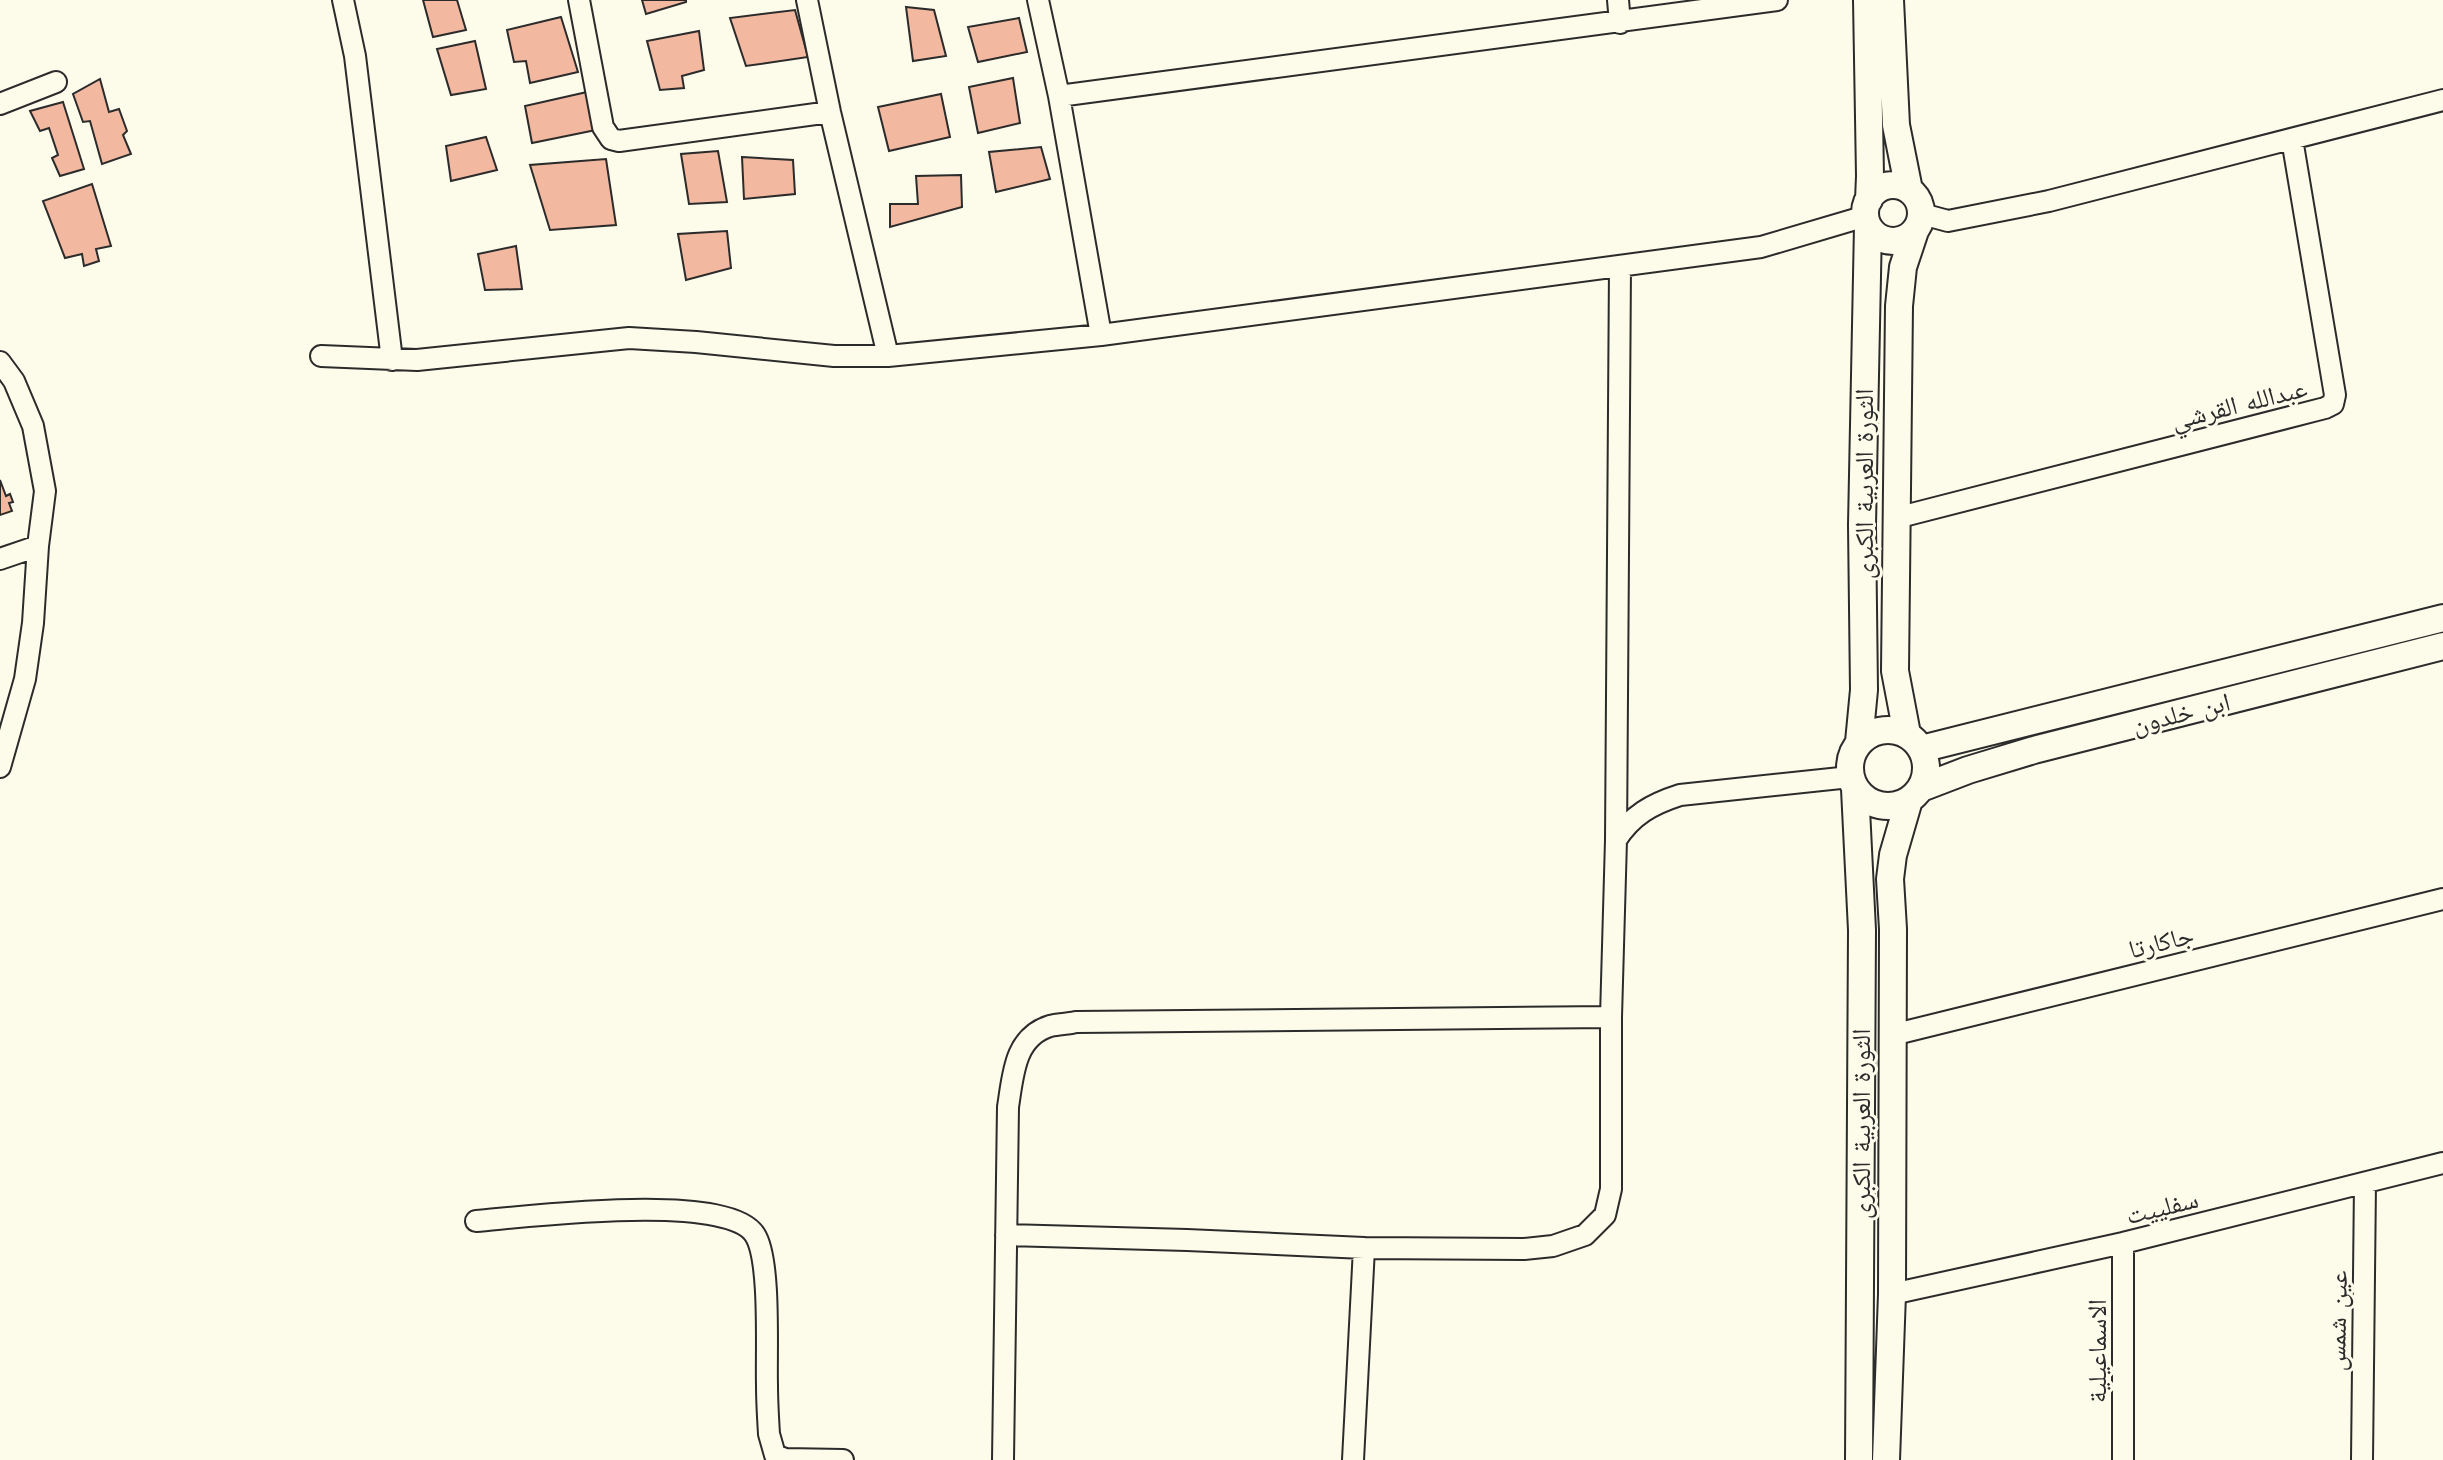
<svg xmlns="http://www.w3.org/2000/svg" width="2443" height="1460" viewBox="0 0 2443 1460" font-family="'Work Sans','Noto Naskh Arabic',sans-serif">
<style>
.building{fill:#f2b8a0;stroke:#2b2b2b;stroke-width:2}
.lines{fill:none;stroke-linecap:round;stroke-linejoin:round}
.minor-casing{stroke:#2b2b2b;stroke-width:24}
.tertiary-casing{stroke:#2b2b2b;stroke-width:30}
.minor{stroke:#fdfbea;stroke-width:20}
.tertiary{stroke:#fdfbea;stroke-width:26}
.labels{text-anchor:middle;stroke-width:6;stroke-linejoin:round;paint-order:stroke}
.street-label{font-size:26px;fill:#2b2b2b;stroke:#fdfbea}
</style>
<rect width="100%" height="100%" fill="#fdfbea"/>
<path class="building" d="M423,0H457L466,30L433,37Z
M642,0H686V2L646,14Z
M906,7L934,10L946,56L913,61Z
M795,10L808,57L746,66L730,18Z
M561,17L578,72L530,83L526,61L514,62L507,30Z
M1019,18L1027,52L978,62L968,27Z
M699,31L704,70L682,76L684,88L660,90L647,41Z
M475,41L486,89L451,95L437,49Z
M1013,78L1020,123L978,133L969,87Z
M100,79L109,112L119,109L127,131L123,135L131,154L102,164L90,121L83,122L73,94Z
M587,92L596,130L532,143L525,106Z
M941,94L950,137L889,151L878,107Z
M63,102L84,169L60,176L52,158L58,155L49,128L40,131L30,111Z
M486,137L497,170L451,181L446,146Z
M1041,147L1050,179L996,192L989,152Z
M718,151L727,202L689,204L681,154Z
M742,157L793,160L795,194L744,199Z
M606,159L616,225L550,230L530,165Z
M961,175L962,207L890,227V204H918L916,176Z
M92,184L111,246L96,249L99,261L84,266L82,254L65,258L43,201Z
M727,231L731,268L686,280L678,234Z
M516,246L522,289L485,290L478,254Z
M0,480L6,496L10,494L13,502L9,503L12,511L0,515Z"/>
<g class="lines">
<g class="minor-casing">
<path id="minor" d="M343,0L355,56L392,360
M579,0L603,127L611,139L619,141L830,112
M807,0L830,112L888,356
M1038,0L1059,96L1101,335
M1618,0L1620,23
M1059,96L1777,0
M0,104L56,82
M1922,214L1948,221L2049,201L2443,100
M321,356L417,360L629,338L696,342L834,356H888L1101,335L1761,247L1866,216
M0,362L14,381L33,426L45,491L38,546L33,623L25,679L0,767
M1896,518L2325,408L2333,404L2335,395L2292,139
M0,559L38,546
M1616,840L1620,267
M1892,1035L2443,899
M476,1221C526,1217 728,1191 755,1235C771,1260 766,1352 767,1385C767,1402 768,1418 769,1434L775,1455L785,1459L843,1460
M1006,1235L1187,1240L1364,1248L1524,1249L1553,1246L1585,1235L1605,1215L1611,1189V1017L1616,840C1632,815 1652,804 1680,795L1850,777
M1892,1294L2123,1243L2443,1163
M1003,1460L1008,1107C1013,1076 1014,1037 1050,1026C1058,1024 1068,1024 1076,1022L1611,1017
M1353,1460L1364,1248
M2123,1460V1243
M2362,1460L2365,1183"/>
</g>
<g class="tertiary-casing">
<path id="tertiary" d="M1867,0L1870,176L1869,200
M1890,0L1896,125L1909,190
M1865 213a28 28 0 1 1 56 0a28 28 0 1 1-56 0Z
M1850 768a38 38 0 1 1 76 0a38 38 0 1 1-76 0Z
M1907,734L1895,671L1899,306L1903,267L1915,231
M1859,742L1864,690L1862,525L1868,226
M1921,749L2443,618
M1921,788L1968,770L2034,750L2443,646
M1855,789L1862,930L1859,1460
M1886,1460L1892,1294L1893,929L1890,879L1893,855L1909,800"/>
</g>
<use href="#minor" class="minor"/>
<use href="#tertiary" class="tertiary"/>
</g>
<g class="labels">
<g class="street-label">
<text transform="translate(2239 404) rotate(-14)" y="9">عبدالله القرشي</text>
<text transform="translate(1864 484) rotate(-90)" y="9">الثورة العربية الكبرى</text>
<text transform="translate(2181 713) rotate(-14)" y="9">ابن خلدون</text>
<text transform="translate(2161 942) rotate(-14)" y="9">جاكارتا</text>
<text transform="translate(1861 1124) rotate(-90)" y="9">الثورة العربية الكبرى</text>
<text transform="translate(2162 1207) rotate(-14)" y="9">سفلييت</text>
<text transform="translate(2337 1321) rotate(-89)" y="9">عين شمس</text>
<text transform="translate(2097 1351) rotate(-90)" y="9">الاسماعيلية</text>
</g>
</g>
</svg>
